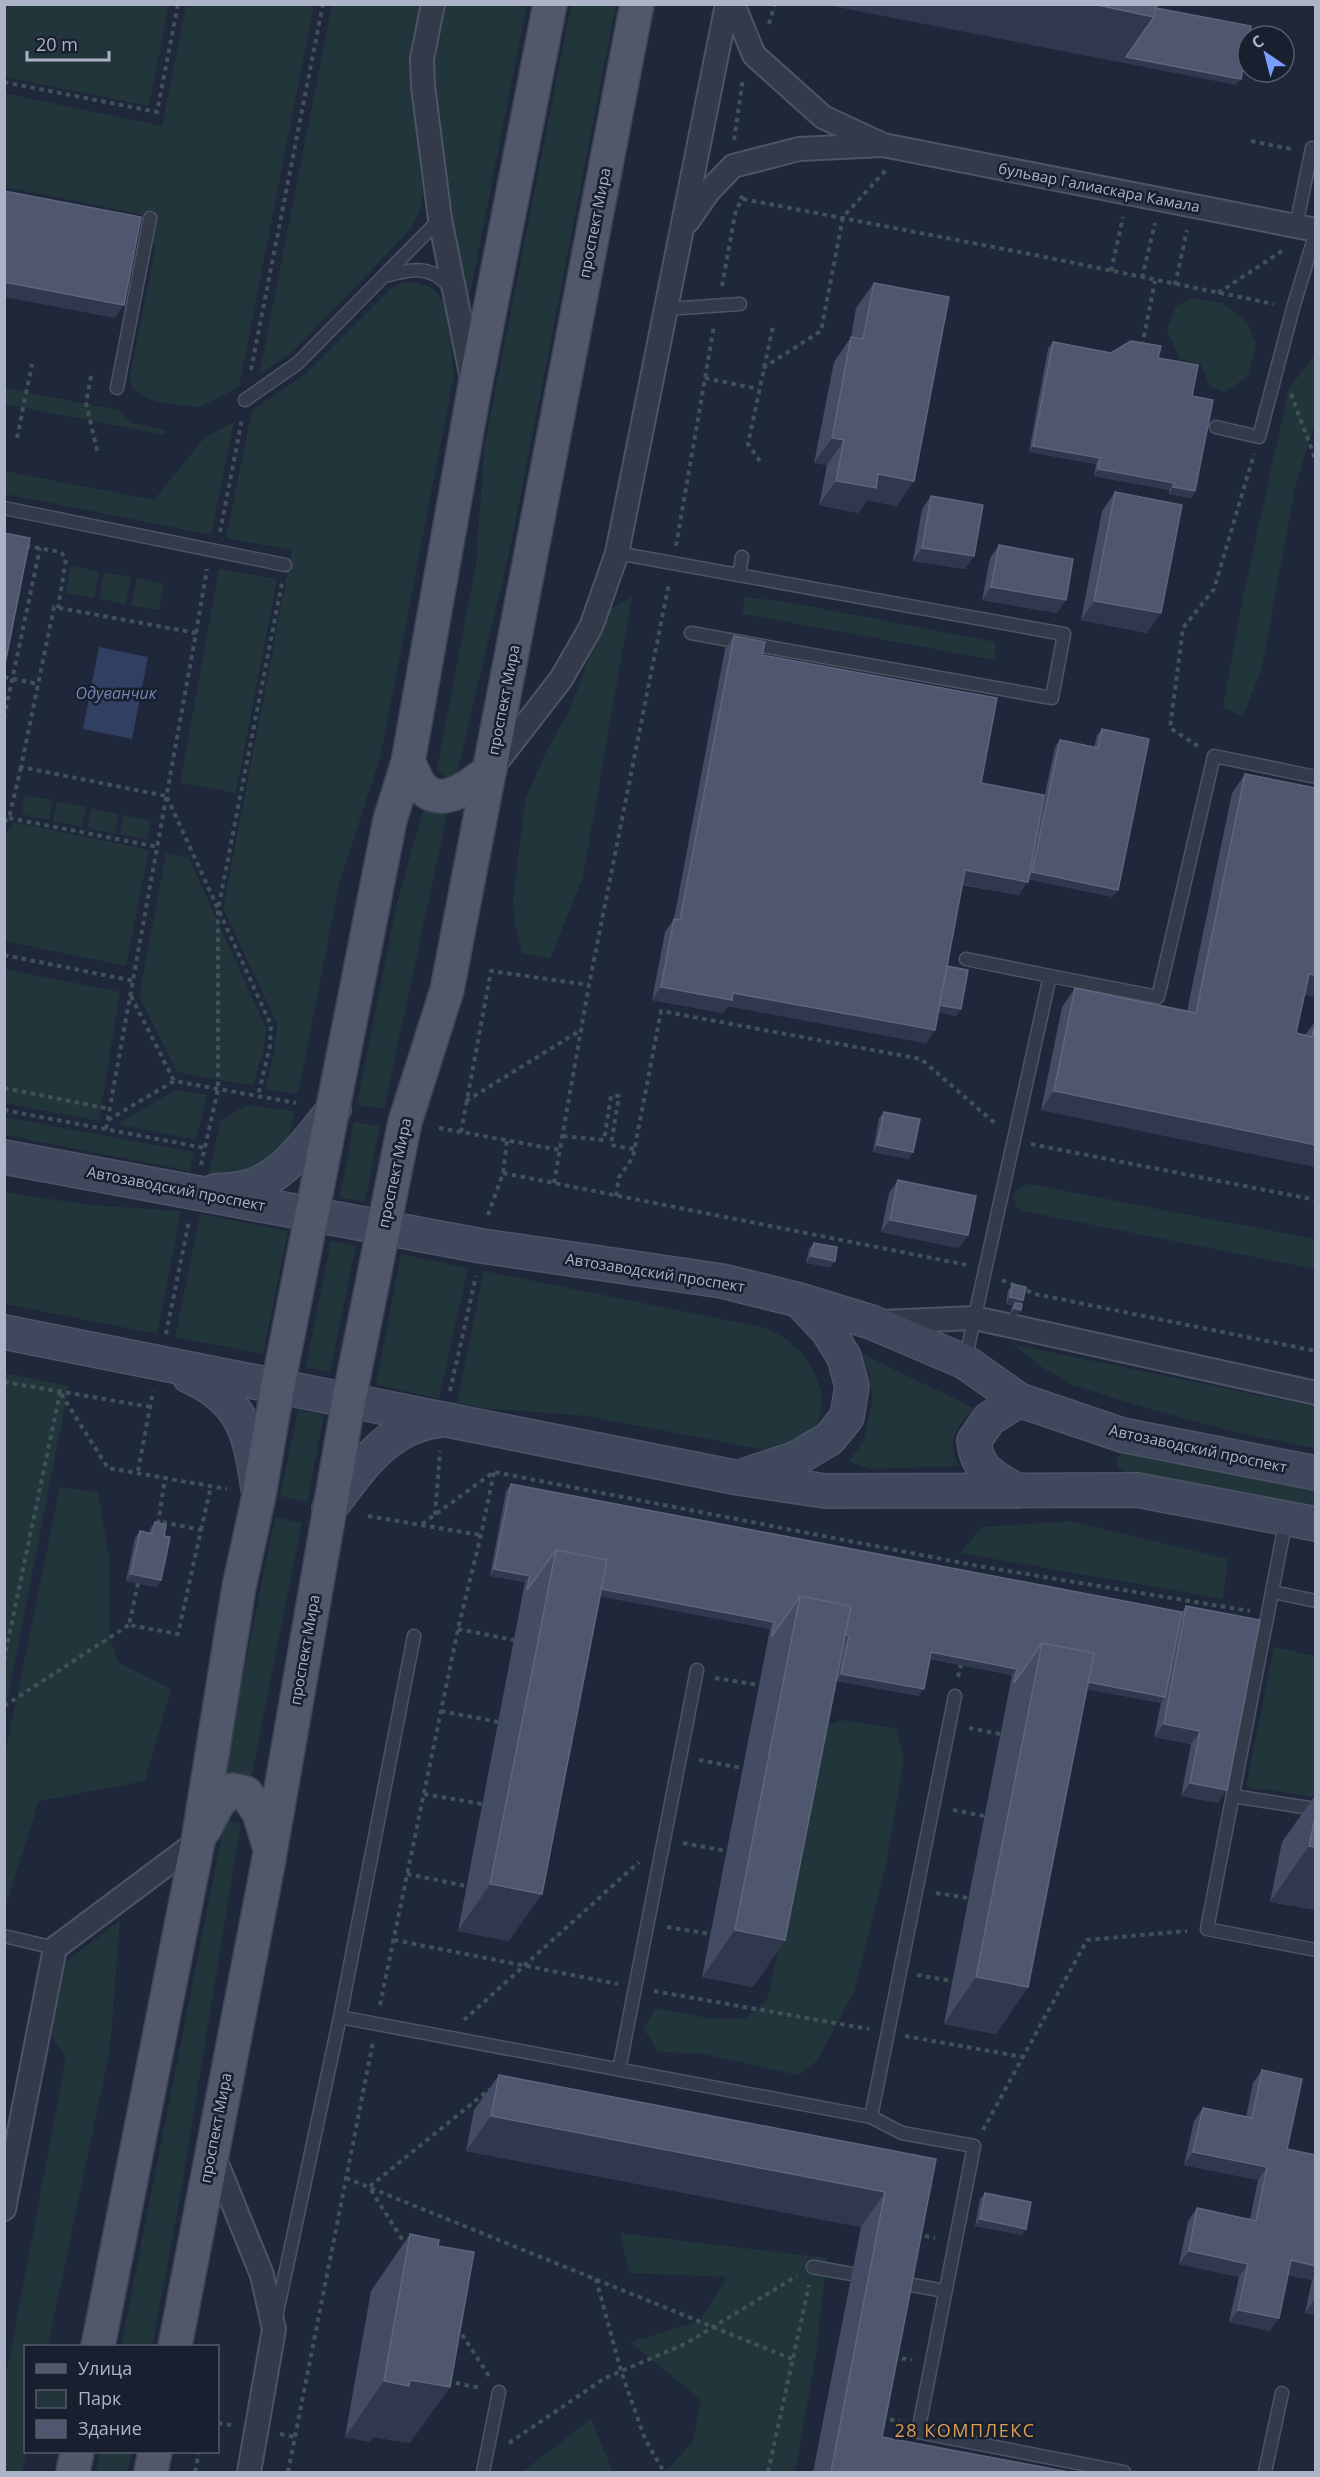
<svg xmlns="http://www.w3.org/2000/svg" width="1320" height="2477" viewBox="0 0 1320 2477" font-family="'Open Sans',sans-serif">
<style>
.green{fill:#21353b}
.water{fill:#314062}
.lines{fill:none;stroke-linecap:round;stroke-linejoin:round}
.lane-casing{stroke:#4d5465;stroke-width:15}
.street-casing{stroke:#4d5465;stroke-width:26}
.secondary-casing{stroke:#4d5465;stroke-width:36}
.primary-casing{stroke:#3c4353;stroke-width:36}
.path{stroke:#3f5258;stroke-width:4;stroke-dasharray:4.5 4.5;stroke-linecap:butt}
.lane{stroke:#333a4a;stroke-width:12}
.street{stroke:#333a4a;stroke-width:22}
.secondary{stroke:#40485d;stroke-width:33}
.primary{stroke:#50586a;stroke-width:33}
.wall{fill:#434c62}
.shaded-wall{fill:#30384d}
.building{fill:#4e576d;stroke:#5d667b;stroke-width:1.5}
.labels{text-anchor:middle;stroke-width:5;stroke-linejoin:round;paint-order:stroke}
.street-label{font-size:15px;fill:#adb4c7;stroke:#181f2e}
.water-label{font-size:16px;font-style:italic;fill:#7386b1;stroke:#181f2e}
.quarter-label{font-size:18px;letter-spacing:1.5px;fill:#db9f54;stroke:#181f2e}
</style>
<rect width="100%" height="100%" fill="#1f273a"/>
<path class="green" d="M4,5H169L149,106L5,77Z
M186,5H314L239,387L202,406L194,407C172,403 140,405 129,381L156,245L150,243L156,214L145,211L144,215L5,187L4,93L162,126Z
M332,5H421L410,73L423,194C422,210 417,220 408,232L293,351L259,375Z
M443,5H527L469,299L460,264L441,156L433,83V59Z
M571,5H616L511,545L457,773L452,777H445L437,769L476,564L484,448Z
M415,282C425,285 433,287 439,295C449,308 454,362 453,379L381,755L340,880L298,1094L266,1089L275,1047L277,1024L223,908L292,550L226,538L252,410L304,375L391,288L402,283Z
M1193,298L1223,303L1248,323L1256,344L1248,376L1225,392L1210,387L1201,365L1179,358L1167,330L1176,306Z
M1315,355V423L1296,483L1262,667L1243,717L1223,707L1243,597L1289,388Z
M4,388L119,410L132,423L166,430L165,435L5,404Z
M234,422L211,535L5,494V471L154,500L204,438Z
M71,566L99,571L94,598L66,593Z
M219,569L277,579L236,793L180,783Z
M104,572L131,577L126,604L99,599Z
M137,578L164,584L159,610L131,605Z
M632,597L583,877L550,959L522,953L514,921L513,897L525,800L548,747L570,710L606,611Z
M744,597L788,602L995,642V660L743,614Z
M25,795L53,800L49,820L21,814Z
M57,801L86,807L82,827L53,821Z
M91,808L119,814L115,834L87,828Z
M427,808L448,810L384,1109L357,1105L396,907L422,813Z
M124,815L151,821L147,840L120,834Z
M15,822L149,850L126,966L5,941V835Z
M166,853L189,858L266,1028L264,1047L253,1086L177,1072L139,996Z
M4,969L120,992L99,1121L5,1103Z
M176,1090L207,1095L196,1140L117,1124Z
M247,1105L295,1111L288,1140L281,1155L237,1178L209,1174L220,1121Z
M4,1117L194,1152L190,1171L5,1135Z
M354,1122L380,1126L365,1202L340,1197Z
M1029,1184L1315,1239V1269L1022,1211L1016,1206L1013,1196L1020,1187Z
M4,1192L90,1205L181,1211L157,1334L5,1304Z
M200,1214L288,1231L263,1354L175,1337Z
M331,1241L356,1246L330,1372L306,1367Z
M401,1254L468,1268L439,1399L376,1384Z
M484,1271L766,1328L785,1338L804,1355L815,1373L822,1394L821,1411L815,1429L804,1440L771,1451L586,1416L481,1408L457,1403Z
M1013,1344L1315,1407V1448L1234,1432L1146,1408L1072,1385L1040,1366Z
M856,1351L974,1408C956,1429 946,1439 959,1466L870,1469L849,1462L864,1440L872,1400L870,1374Z
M5,1373L69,1386L5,1712L4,1373Z
M298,1410L324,1415L307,1502L280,1496Z
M1123,1452L1315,1490V1509L1150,1476C1136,1474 1119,1477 1116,1460Z
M60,1487L98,1492L110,1563V1637L118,1662L171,1689L145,1781L39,1801L6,1905H5V1754Z
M275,1517L302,1523L248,1795L220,1791Z
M1071,1521L1228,1559L1223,1599L960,1553L982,1527Z
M1274,1647L1315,1656V1797L1246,1787Z
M841,1720L896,1728L904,1760L886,1866L854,1991L818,2060L798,2075L702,2054L658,2052L643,2028L656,2008L707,2018L745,2019L767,2000L780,1943L820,1729Z
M225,1820L241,1823L178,2209L152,2346H121Z
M120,1920L110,2049L48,2346H26L27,2452L22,2472H5L4,2369L8,2366L66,2057L46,2028L62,1965Z
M620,2233L827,2258L816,2355L795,2472H665L693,2441L701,2400L630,2342L700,2321L727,2277L629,2273Z
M591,2419L613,2472H522Z
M100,2452H132L127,2472H96Z"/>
<path class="water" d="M99,647L148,657L132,739L83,729Z"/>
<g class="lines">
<g class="lane-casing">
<path id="lane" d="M1296,226L1312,148
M385,276C409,269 432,264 449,287
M667,309L740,304
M117,388L150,218
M245,400L298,363L440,219
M1216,427L1259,437L1293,308L1316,232
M4,508L285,565
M617,553L1064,634L1052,698L691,633
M739,575L742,557
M1050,976L1158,997L1214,756L1316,777
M965,1361L1050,976L966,959
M1286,1519L1207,1929L1316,1950
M1273,1592L1316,1601
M1233,1796L1316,1809
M4,1936L55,1948
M340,2017L871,2117L902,2133L974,2146L918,2432L1124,2472
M619,2070L697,1670
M871,2117L955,1696
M813,2267L852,2274
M896,2282L945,2291
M276,2317L340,2017L414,1636
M483,2472L499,2392
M1265,2472L1282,2393"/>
</g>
<g class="street-casing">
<path id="street" d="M433,4L422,59L423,86L440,219L472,379
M733,4L754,55L823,117L879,143
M688,221L708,192L733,166L799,149L883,145L1316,230
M493,767L561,679L591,627L617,553L727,4
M881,1322L975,1318L1316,1393
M213,2154L262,2275L274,2329L249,2472
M4,2209L55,1948L198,1841"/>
</g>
<g class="secondary-casing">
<path id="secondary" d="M4,1157L482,1246L722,1281L799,1300L871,1322L965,1362L1019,1400L1122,1435L1316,1473
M215,1191C226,1190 238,1190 248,1187C285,1177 311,1137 334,1109
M4,1332L739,1478L825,1491L1137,1490L1316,1524
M189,1376C243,1400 250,1433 258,1488
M746,1475L797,1458L829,1439L847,1417L852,1386L844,1357L828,1331L799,1300
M1017,1491C993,1476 977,1471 974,1441L989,1419L1019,1400
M329,1509C360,1469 386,1426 440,1420"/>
</g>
<g class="primary-casing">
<path id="primary" d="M408,762C412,769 415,777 419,784C440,812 471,785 490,770
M204,1830L219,1801L233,1790L246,1793L259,1813L270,1849
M98,2346L198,1841L239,1587L259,1495L278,1385L390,820L408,762L474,391L550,4
M175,2346L268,1864L349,1399L405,1122L447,990L637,4
M73,2472L77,2452
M151,2472L155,2452"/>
</g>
<path class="path" d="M769,24L775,4
M4,82L157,112L178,4
M734,140L743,79
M1251,141L1291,149
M743,199L1030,254L1274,304
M1111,271L1123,217
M1142,278L1155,223
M1175,285L1187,230
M722,286L736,209L743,199L738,193
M1218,293L1285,249
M1142,346L1155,281
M763,368L821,331L843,217L886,170
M251,370L323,4
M91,376L86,403L98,454
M705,378L758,389
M1291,394L1316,461
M17,438L32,364
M760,461L748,444L773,326
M220,532L242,419
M26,546L61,552L66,559L58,608
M676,546L714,326
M196,633L207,569
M4,677L38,684
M4,718L40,548
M1198,746L1170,728L1183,628L1214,589L1254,454
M167,797L271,1025L270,1046L258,1096
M9,818L158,847
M4,822L9,818L21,767
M4,955L134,981
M131,996L174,1081
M4,1088L110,1109
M466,1101L581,1030
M4,1110L205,1148
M108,1120L174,1081L296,1103
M439,1128L560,1150
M106,1129L196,633L54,607L21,767L166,796
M461,1132L491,971L589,985
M563,1136L604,1140L611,1096H619L611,1145L634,1149
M1031,1144L1316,1200
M201,1165L218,1089V910L282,583
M503,1173L967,1265
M554,1183L589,985L669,583
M616,1196L619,1177L633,1157L661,1011L921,1059L997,1125
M488,1215L503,1173L507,1140
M1002,1280L1035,1294L1316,1351
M166,1334L189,1221
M4,1382L151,1407
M450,1391L476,1276
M61,1394L108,1468L227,1489
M138,1471L153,1391
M435,1515L440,1451
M368,1516L481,1535
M158,1524L165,1478
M422,1524L494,1472L978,1566L1250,1611
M201,1530L211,1486
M138,1583L129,1625L178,1634L201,1530L158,1521
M458,1629L514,1640
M4,1660L60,1393
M958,1677L961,1665
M715,1678L759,1685
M4,1706L129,1625
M441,1711L498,1722
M969,1728L1000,1734
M699,1760L742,1768
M424,1794L482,1804
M953,1810L984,1816
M683,1843L726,1851
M407,1874L466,1886
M936,1893L968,1898
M667,1927L710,1934
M394,1940L618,1984
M917,1975L952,1981
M654,1991L869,2029
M380,2005L458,1629L481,1535L494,1472
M464,2020L639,1862
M905,2036L1023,2057
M983,2130L1087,1940L1187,1931
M346,2178L792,2359
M916,2234L935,2238
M407,2247L369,2187L490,2089
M596,2279L621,2371L645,2439L664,2472
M457,2327L489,2376
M893,2357L912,2360
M447,2381L480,2388
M881,2418L900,2421
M218,2423L231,2425
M280,2434L295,2437
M509,2443L605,2378L685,2344L797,2276
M195,2472L199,2452
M288,2472L373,2042
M768,2472L809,2285"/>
<use href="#lane" class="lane"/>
<use href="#street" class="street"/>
<use href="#secondary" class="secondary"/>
<use href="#primary" class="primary"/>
</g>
<path class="wall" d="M874,283L897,506L867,500L858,513L819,505L827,465L814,463L834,362L851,337L856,308Z
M1053,342L1111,353L1158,358L1192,396L1195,491L1191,498L1169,494V490L1094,476L1096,464L1029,452L1048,349Z
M1115,492L1147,633L1081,620L1102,511Z
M931,496L974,556L965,569L913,561L922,509Z
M999,545L1057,613L982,600L990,558Z
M734,636L762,655L981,783L1032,856L1055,747L1060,740L1094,748L1097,735L1102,729L1113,897L1028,879L1019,895L962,885L947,966L956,1016L938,1012L935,1030L926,1043L728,1006L723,1013L652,1000L665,932L674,919L725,649Z
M1245,774L1316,997L1304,994L1296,1033L1305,1035L1315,1022L1316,1167L1041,1110L1062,1007L1075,988L1187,1011L1232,793Z
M884,1112L909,1159L873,1152L879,1118Z
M898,1180L959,1248L881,1232L889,1193Z
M814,1243L835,1261L830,1267L806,1263L809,1249Z
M1013,1284L1023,1300L1021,1304V1310L1016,1316L1010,1315L1011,1309L1013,1305L1006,1304L1008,1290Z
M511,1484L1182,1612L1186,1606L1218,1803L1181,1796L1191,1744L1154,1737L1161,1703L1087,1689L1028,1987L996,2034L944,2024L1012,1675L929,1659L919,1696L837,1681L844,1642L785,1940L753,1987L702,1977L770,1629L600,1596L509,1941L458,1931L525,1582L490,1576L506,1491Z
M155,1522L164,1536L161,1580L156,1587L126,1581L135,1538L140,1531L149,1533L150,1529Z
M1316,1794V1910L1270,1902L1282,1842Z
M1262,2070L1287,2149L1316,2155V2315L1305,2313L1312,2280L1288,2275L1270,2331L1229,2322L1239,2277L1179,2264L1188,2221L1197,2208L1250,2219L1258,2180L1184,2165L1194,2121L1203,2108L1246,2117L1253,2083Z
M499,2075L936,2159L882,2437L1069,2472H813L861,2227L466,2151L474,2110Z
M985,2193L1022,2235L975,2226L980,2199Z
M410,2234V2443L373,2437L370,2442L345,2437L371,2291Z"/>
<path class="shaded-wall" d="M834,4H1093L1154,17L1241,79L1236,85L832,6Z
M4,282L124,305L115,318L4,297Z
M832,438L844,440L827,465L814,463Z
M1033,446L1100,458L1096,464L1029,452Z
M1098,469L1174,483L1169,490L1094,476Z
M878,474L914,481L897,506L867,500L858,513L819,505L836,481Z
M1173,487L1195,491L1191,498L1169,494Z
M922,548L974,556L965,569L913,561Z
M991,587L1066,600L1057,613L982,600Z
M1094,601L1161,613L1147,633L1081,620Z
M965,870L1028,882L1019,895L956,883Z
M1032,872L1118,890L1113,897L1028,879Z
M1309,974L1316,975V997L1295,993Z
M661,987L733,993L935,1030L926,1043L728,1006L723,1013L652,1000Z
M937,1005L961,1009L956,1016L932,1011Z
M1054,1091L1316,1145V1167L1041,1110Z
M877,1145L913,1152L909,1159L873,1152Z
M890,1220L968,1235L959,1248L881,1232Z
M811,1256L835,1261L830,1267L806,1263Z
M1010,1297L1023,1300L1019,1306L1015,1303L1013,1305L1006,1304Z
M1014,1308L1021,1310L1016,1316L1010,1315Z
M494,1569L530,1576L525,1582L490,1576Z
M131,1574L161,1580L156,1587L126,1581Z
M582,1585L774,1622L770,1629L577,1592Z
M825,1632L849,1636L844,1643L821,1638Z
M931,1652L1017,1669L1012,1675L926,1658Z
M841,1674L924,1689L919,1696L837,1681Z
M1069,1678L1165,1697L1161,1703L1064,1685Z
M1164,1724L1200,1731L1191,1744L1154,1737Z
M1190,1783L1227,1790L1218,1803L1181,1796Z
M1309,1846L1316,1847V1910L1270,1902Z
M490,1884L542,1894L509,1941L458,1931Z
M735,1930L785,1940L753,1987L702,1977Z
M976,1977L1028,1987L996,2034L944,2024Z
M491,2116L885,2192L861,2227L466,2151Z
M1193,2152L1267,2167L1258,2180L1184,2165Z
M980,2219L1026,2229L1022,2235L975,2226Z
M1189,2251L1248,2264L1239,2277L1179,2264Z
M1291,2260L1316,2266V2275L1312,2280L1282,2273Z
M1314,2300H1316V2315L1305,2313Z
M1238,2310L1279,2318L1270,2331L1229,2322Z
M410,2380L450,2387L410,2443L373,2437L370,2442L345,2437L384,2381Z"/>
<path class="building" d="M1093,4H1157L1154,17Z
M1156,8L1251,26L1249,36H1248V42L1241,79L1126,57L1154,17Z
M4,191L141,217L124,305L4,282Z
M874,283L949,297L914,481L878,474L876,488L836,481L844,440L832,438L851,337L863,339Z
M1131,341L1161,346L1158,358L1198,365L1192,396L1213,400L1195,491L1173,487L1174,483L1098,469L1100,458L1033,446L1053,342L1111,353Z
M1115,492L1182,505L1161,613L1094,601Z
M931,496L983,505L974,556L922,548Z
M4,533L30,538L4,669Z
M999,545L1073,559L1066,600L991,587Z
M734,636L765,642L762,655L997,698L981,783L1044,795L1028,882L965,870L935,1030L733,993L732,1000L661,987L674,919L680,920Z
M1102,729L1149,739L1118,890L1032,872L1060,740L1098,748Z
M1245,774L1316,788V975L1309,974L1296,1033L1312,1037L1316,1022V1145L1054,1091L1075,988L1196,1013Z
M947,966L968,970L961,1009L939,1005Z
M884,1112L920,1119L913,1152L877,1145Z
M898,1180L976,1196L968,1235L890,1220Z
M814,1243L837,1247L835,1261L811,1256Z
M1013,1284L1026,1287L1023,1300L1010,1297Z
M1015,1303L1022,1304L1021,1310L1014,1308Z
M511,1484L1182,1612L1165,1697L1088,1682L1094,1653L1042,1643L1014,1683L1017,1669L931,1652L924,1689L841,1674L849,1636L845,1635L851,1606L800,1596L772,1636L774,1622L601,1589L607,1560L556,1550L527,1590L530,1576L494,1569Z
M155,1522L166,1525L164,1536L170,1537L161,1580L131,1574L140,1531L152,1534Z
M556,1550L607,1560L542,1894L490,1884Z
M800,1596L851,1606L785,1940L735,1930Z
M1186,1606L1260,1620L1227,1790L1190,1783L1200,1731L1164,1724Z
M1042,1643L1094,1653L1028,1987L976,1977Z
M1316,1813V1847L1309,1846Z
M1262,2070L1302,2079L1287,2149L1316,2155V2266L1291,2260L1279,2318L1238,2310L1248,2264L1189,2251L1197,2208L1256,2221L1267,2167L1193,2152L1203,2108L1252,2118Z
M499,2075L936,2159L882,2437L1069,2472H831L885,2192L491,2116Z
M985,2193L1031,2202L1026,2229L980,2219Z
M410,2234L439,2240L438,2246L474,2252L450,2387L410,2380L409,2386L384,2381Z"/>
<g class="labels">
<g class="street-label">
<text transform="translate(1099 188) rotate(11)" y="5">бульвар Галиаскара Камала</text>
<text transform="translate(595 223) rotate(-79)" y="5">проспект Мира</text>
<text transform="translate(504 700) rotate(-79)" y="5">проспект Мира</text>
<text transform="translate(395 1173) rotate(-78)" y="5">проспект Мира</text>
<text transform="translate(176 1189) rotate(11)" y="5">Автозаводский проспект</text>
<text transform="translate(655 1273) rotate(9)" y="5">Автозаводский проспект</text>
<text transform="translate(1198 1449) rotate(12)" y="5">Автозаводский проспект</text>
<text transform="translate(305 1650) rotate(-80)" y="5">проспект Мира</text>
<text transform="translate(216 2128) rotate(-79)" y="5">проспект Мира</text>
</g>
<g class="water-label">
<text x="116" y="699">Одуванчик</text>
</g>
<g class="quarter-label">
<text x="965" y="2437">28 КОМПЛЕКС</text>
</g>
</g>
<rect width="1320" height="2477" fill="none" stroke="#adb4c7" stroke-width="12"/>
<rect x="24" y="2345" width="195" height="108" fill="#181f2e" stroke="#545b6b" stroke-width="1.5"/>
<rect x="36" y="2364" width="30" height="9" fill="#50586a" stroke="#545b6b" stroke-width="1.5"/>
<text x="78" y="2375" font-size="18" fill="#adb4c7">Улица</text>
<rect x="36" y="2390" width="30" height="18" fill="#21353b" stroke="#545b6b" stroke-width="1.5"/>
<text x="78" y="2405" font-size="18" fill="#adb4c7">Парк</text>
<rect x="36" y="2420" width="30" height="18" fill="#4e576d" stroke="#545b6b" stroke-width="1.5"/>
<text x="78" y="2435" font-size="18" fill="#adb4c7">Здание</text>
<g transform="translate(1266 54) rotate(325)"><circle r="28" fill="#181f2e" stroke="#545b6b" stroke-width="1.5"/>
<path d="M0-4.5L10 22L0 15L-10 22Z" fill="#7a9dff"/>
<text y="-9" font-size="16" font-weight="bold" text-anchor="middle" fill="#adb4c7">С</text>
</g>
<path d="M27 51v9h82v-9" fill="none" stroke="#adb4c7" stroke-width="3"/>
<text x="36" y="51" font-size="18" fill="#adb4c7" stroke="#181f2e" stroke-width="4.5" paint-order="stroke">20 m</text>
</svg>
